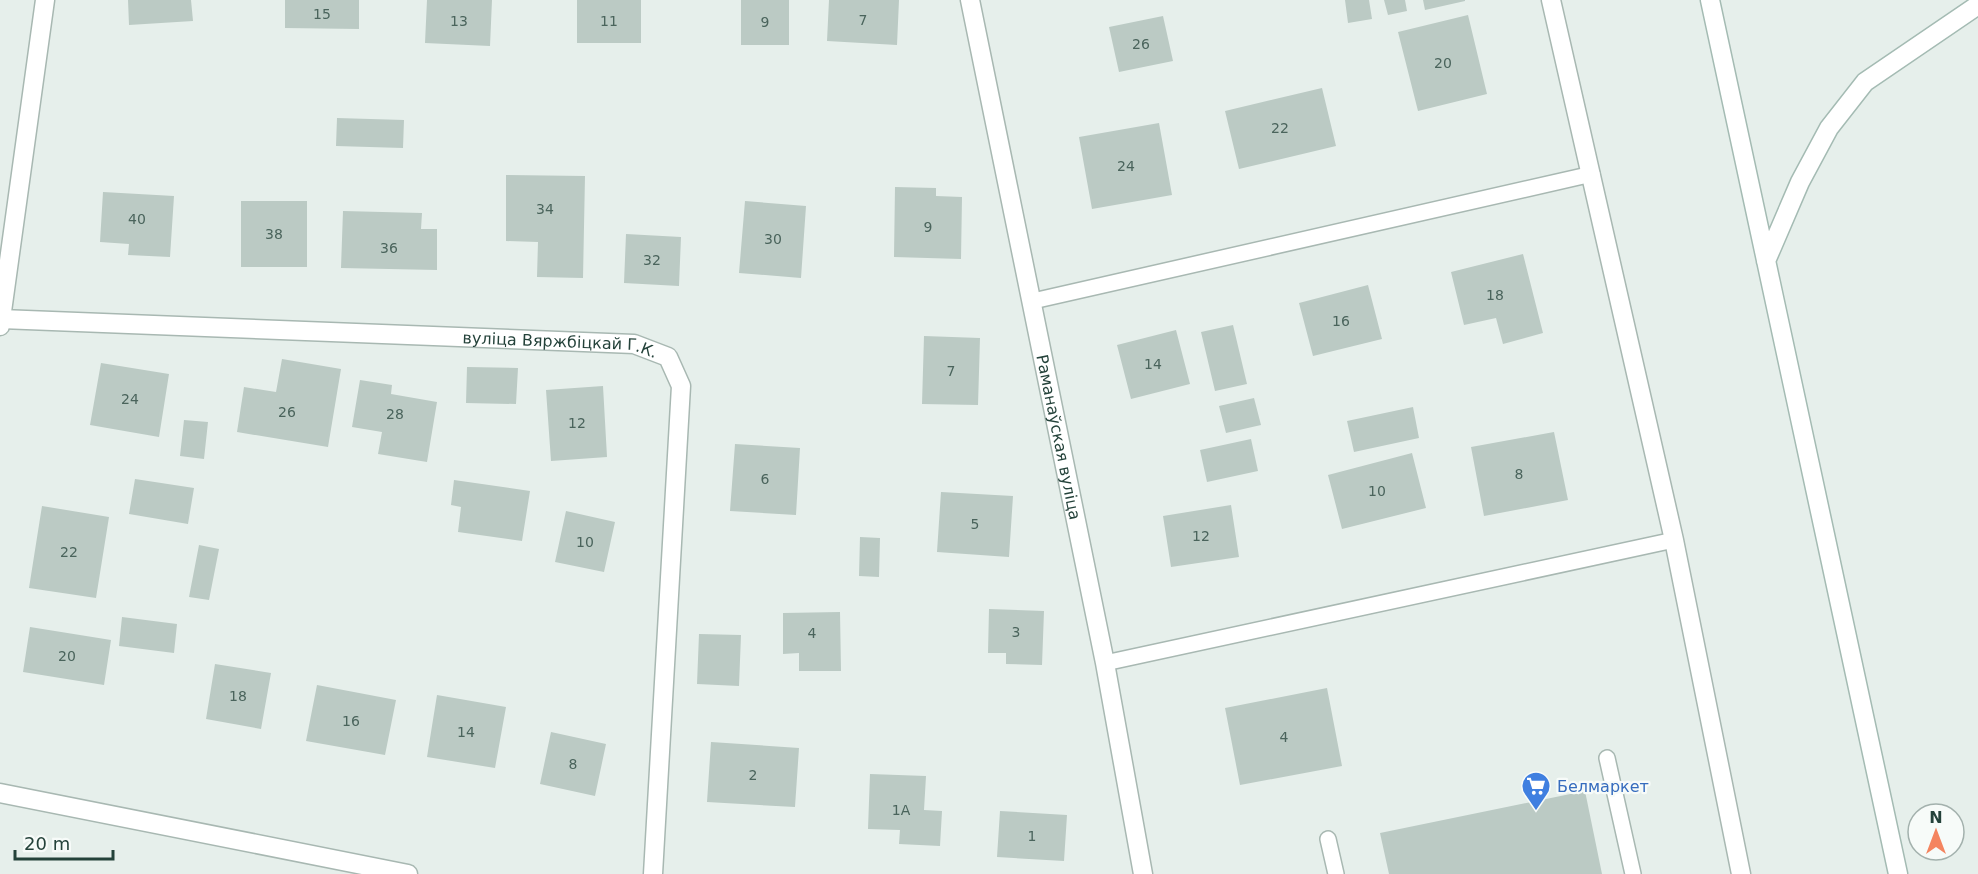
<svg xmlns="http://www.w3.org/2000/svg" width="1978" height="874" viewBox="0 0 1978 874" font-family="'DejaVu Sans',sans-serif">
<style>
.building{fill:#bbcac4}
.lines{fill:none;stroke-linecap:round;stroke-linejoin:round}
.lane-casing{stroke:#a8b8b2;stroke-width:18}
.street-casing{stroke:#a8b8b2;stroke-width:21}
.secondary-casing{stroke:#a4bbb3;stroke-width:21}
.lane{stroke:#fff;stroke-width:15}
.street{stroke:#fff;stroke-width:18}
.secondary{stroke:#fff;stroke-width:18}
.labels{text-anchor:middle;stroke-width:4.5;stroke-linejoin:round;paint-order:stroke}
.number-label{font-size:14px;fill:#4a645c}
.street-label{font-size:16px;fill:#24423a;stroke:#f7fbf9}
.shop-label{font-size:16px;fill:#366cbe;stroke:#f7fbf9;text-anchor:start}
</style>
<rect width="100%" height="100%" fill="#e6efeb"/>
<path class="building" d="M128,0H191L193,21L129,25Z
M285,0H359V29L285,28Z
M427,0H492L490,46L425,43Z
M577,0H641V43H577Z
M741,0H789V45H741Z
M829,0H899L897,45L827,41Z
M1345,0H1369L1372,19L1348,23Z
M1384,0H1405L1407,11L1388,15Z
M1423,0H1465V1L1425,10Z
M1468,15L1487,94L1418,111L1398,32Z
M1163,16L1173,61L1119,72L1109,27Z
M1322,88L1336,146L1239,169L1225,111Z
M337,118L404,120L403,148L336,146Z
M1159,123L1172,195L1092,209L1079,137Z
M506,175L585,176L583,278L537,277L538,242L506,241Z
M895,187L936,188V196L962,197L961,259L894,257Z
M103,192L174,196L170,257L128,255L129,244L100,242Z
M241,201H307V267H241Z
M745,201L806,206L801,278L739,273Z
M343,211L422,213L421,229H437V270L341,268Z
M626,234L681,237L679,286L624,283Z
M1523,254L1543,333L1503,344L1496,318L1464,325L1451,272Z
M1368,285L1382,339L1313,356L1299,303Z
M1233,325L1247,384L1215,391L1201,332Z
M1176,330L1190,384L1131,399L1117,345Z
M924,336L980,338L978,405L922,404Z
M282,359L341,369L328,447L237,432L244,387L276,392Z
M101,363L169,374L159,437L90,425Z
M467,367L518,368L516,404L466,403Z
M360,380L392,385L391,394L437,402L427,462L378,454L382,432L352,427Z
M603,386L607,457L551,461L546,390Z
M1254,398L1261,425L1226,433L1219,406Z
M1413,407L1419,438L1354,452L1347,421Z
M184,420L208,422L204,459L180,456Z
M1554,432L1568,500L1484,516L1471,447Z
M1251,439L1258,471L1207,482L1200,450Z
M735,444L800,448L796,515L730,511Z
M1412,453L1426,508L1342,529L1328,475Z
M135,479L194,488L188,524L129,514Z
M454,480L530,491L522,541L458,532L461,507L451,505Z
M941,492L1013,496L1009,557L937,552Z
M1231,505L1239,557L1171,567L1163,516Z
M42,506L109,517L96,598L29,588Z
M566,511L615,522L604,572L555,562Z
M860,537L880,538L879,577L859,576Z
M199,545L219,549L209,600L189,597Z
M989,609L1044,611L1042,665L1006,664V653H988Z
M840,612L841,671H799V653L783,654V613Z
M122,617L177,624L174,653L119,646Z
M30,627L111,640L104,685L23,672Z
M699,634L741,635L739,686L697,684Z
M215,664L271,673L261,729L206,719Z
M317,685L396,700L385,755L306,741Z
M1327,688L1342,766L1240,785L1225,708Z
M437,695L506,707L495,768L427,757Z
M551,732L606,744L595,796L540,784Z
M711,742L799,748L795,807L707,802Z
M870,774L926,776L924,810L942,811L940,846L899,844L900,830L868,829Z
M1585,791L1602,874H1389L1380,833Z
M1000,811L1067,815L1064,861L997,857Z"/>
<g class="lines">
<g class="lane-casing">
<path id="lane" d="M1033,301L1592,174
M1105,663L1674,540
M1607,758L1633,874
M1328,839L1336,874"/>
</g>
<g class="street-casing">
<g id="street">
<path id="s1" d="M970,0L1105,663L1143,874"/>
<path d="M1551,0L1674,540L1741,874"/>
<path id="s2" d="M1,319L634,344L668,357L681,386L653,874"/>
<path d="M0,326L45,0"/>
<path d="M0,793L408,874"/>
</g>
</g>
<g class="secondary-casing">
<path id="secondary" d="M1710,0L1898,874
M1766,261L1800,182L1829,128L1865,82L1978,5"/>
</g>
<use href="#lane" class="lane"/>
<use href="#street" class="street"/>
<use href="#secondary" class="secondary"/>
</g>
<defs>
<g id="supermarket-pin" transform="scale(1.5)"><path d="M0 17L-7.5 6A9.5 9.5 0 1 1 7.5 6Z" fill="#3f7fe0" stroke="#f7fbf9"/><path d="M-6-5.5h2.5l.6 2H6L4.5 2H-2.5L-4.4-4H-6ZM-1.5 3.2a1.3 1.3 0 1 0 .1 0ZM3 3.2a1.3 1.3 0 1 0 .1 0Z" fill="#fff"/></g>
</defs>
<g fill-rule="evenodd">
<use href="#supermarket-pin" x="1536" y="786"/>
</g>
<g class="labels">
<g class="number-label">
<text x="322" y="19">15</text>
<text x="863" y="25">7</text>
<text x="459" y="26">13</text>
<text x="609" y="26">11</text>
<text x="765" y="27">9</text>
<text x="1141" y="49">26</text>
<text x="1443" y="68">20</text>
<text x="1280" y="133">22</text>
<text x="1126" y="171">24</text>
<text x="545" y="214">34</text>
<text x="137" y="224">40</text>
<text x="928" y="232">9</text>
<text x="274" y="239">38</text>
<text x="773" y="244">30</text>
<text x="389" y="253">36</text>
<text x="652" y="265">32</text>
<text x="1495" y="300">18</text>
<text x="1341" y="326">16</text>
<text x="1153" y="369">14</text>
<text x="951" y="376">7</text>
<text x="130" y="404">24</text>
<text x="287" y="417">26</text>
<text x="395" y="419">28</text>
<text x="577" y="428">12</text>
<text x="1519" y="479">8</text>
<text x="765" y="484">6</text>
<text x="1377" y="496">10</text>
<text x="975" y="529">5</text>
<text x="1201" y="541">12</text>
<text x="585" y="547">10</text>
<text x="69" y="557">22</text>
<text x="1016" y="637">3</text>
<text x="812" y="638">4</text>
<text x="67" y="661">20</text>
<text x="238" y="701">18</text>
<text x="351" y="726">16</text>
<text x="466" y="737">14</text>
<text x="1284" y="742">4</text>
<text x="573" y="769">8</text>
<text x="753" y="780">2</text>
<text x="901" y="815">1А</text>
<text x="1032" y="841">1</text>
</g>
<g class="street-label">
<text dy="6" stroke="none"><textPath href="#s2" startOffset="560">вуліца Вяржбіцкай Г.К.</textPath></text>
<text dy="6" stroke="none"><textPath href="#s1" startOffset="446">Раманаўская вуліца</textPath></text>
</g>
<g class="shop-label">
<text x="1557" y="792">Белмаркет</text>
</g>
</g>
<g transform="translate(1936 832)"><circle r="28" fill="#f7fbf9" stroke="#a3b1ad" stroke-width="1.5"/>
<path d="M0-4.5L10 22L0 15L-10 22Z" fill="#f4845f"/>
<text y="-9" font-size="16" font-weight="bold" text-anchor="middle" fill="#24423a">N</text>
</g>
<path d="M15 850v9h98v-9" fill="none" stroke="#24423a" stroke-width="3"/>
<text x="24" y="850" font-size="18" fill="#24423a" stroke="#f7fbf9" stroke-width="4.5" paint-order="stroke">20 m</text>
</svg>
